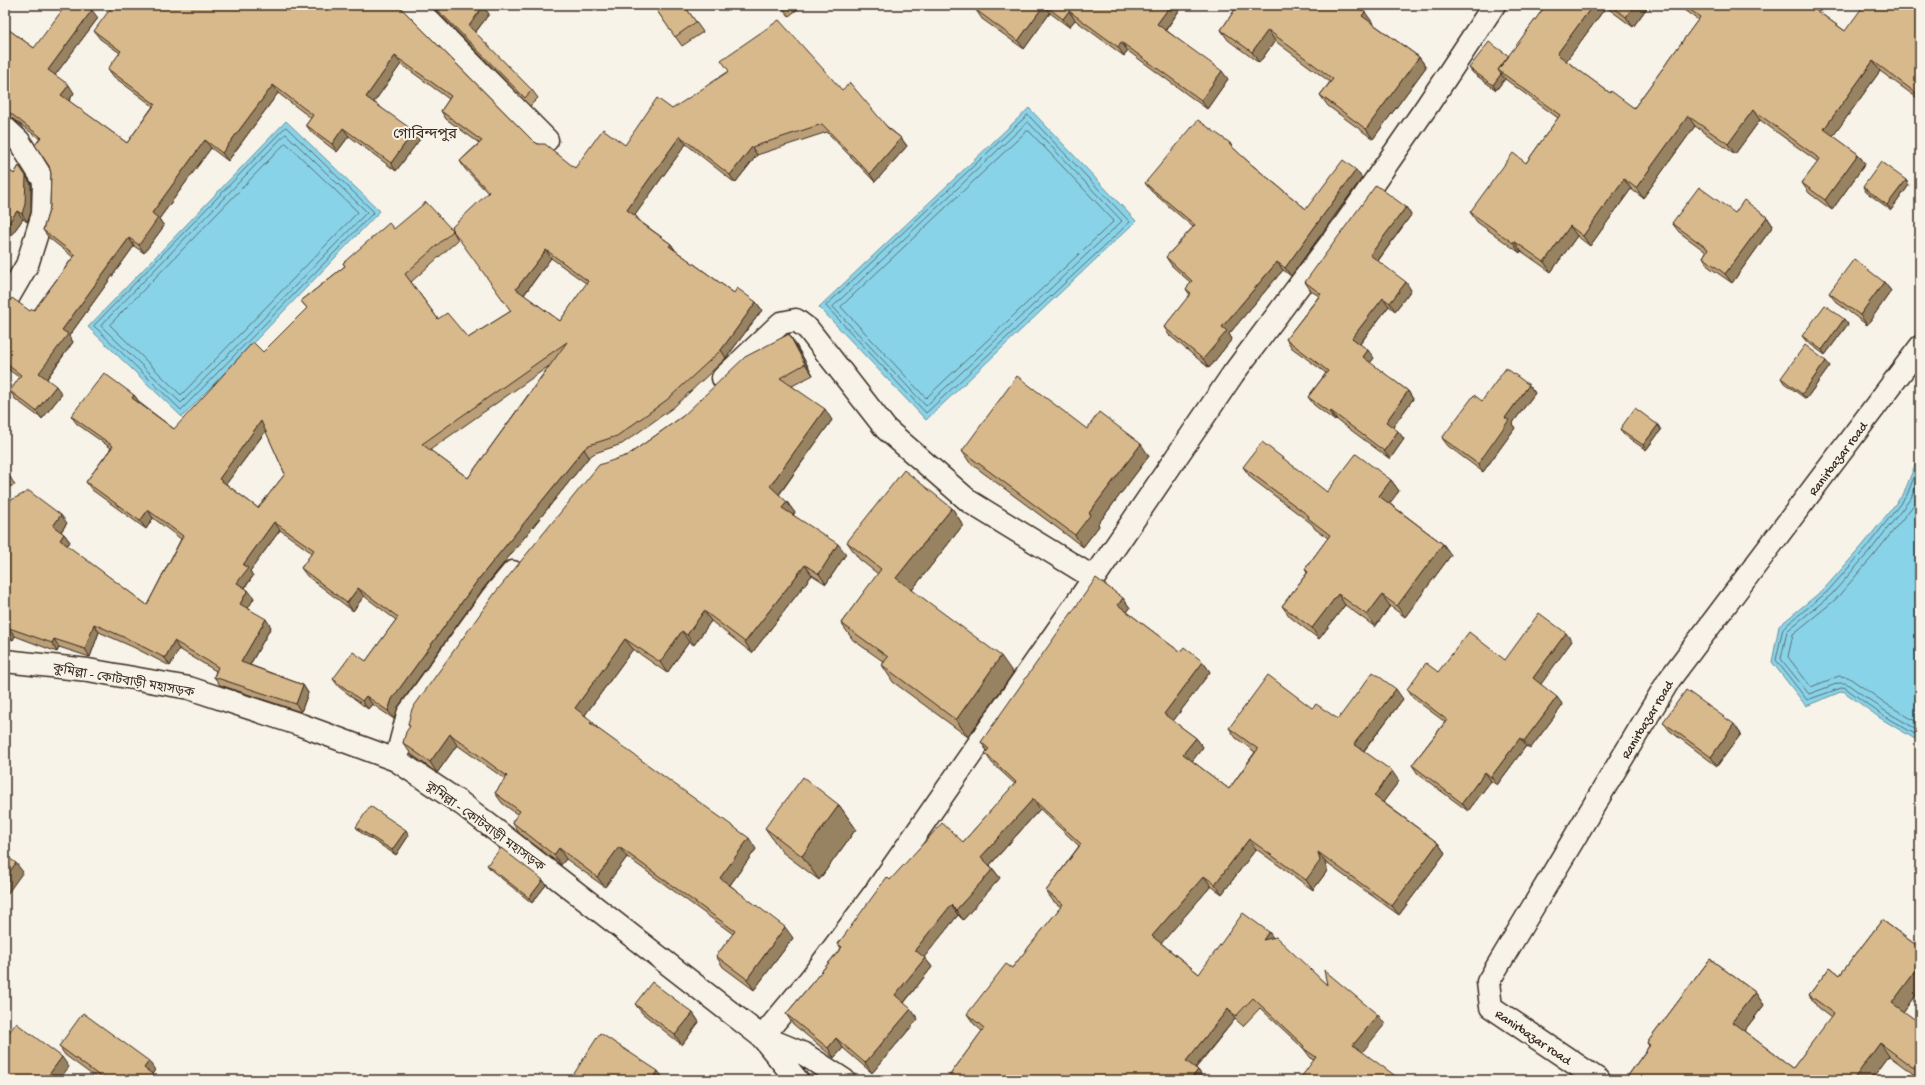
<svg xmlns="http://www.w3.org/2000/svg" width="1925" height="1085" viewBox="0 0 1925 1085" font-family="'Gochi Hand','Noto Sans Bengali',sans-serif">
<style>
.water{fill:#89d3e9;stroke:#6a8f98}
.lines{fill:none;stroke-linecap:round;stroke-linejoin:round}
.shore{stroke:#5a6e6f;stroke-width:1}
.minor-casing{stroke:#3b2a1e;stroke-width:25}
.primary-casing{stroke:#3b2a1e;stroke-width:25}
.minor{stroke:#f7f3e8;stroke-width:22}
.primary{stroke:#f7f3e8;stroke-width:22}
.wall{fill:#ba9f78;stroke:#3b2a1e;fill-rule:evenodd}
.shaded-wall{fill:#978262;stroke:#3b2a1e}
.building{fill:#d8b98c;stroke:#3b2a1e;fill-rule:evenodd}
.labels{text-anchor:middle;stroke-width:4;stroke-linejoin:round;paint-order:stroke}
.street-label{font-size:13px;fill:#3b2a1e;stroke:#f7f3e8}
.quarter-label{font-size:15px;fill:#3b2a1e;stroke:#f7f3e8}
</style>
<rect width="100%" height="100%" fill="#f7f3e8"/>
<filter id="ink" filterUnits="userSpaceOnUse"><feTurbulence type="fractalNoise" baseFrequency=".025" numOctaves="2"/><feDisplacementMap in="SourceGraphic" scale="8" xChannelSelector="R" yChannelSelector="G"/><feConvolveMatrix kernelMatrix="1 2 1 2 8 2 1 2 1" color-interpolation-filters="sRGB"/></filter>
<g filter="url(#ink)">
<path class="water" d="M1029,108L1136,221L926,420L819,307Z
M286,121L380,211L182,417L88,327Z
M1920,452V742L1880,718L1843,691L1806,706L1772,662L1779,626L1824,589L1863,545L1904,493Z"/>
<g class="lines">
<path class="shore" d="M1028,115L1130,222L926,413L826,306Z
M1028,122L1122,221L926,406L833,307Z
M286,127L374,212L181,410L94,326Z
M1027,131H1029L1114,221L926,398L841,307Z
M286,134L367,212L181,403L101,326Z
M286,143L358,212L181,395L110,325Z
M1920,462L1907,495L1866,548L1827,592L1783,628L1776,660L1807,700L1844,687L1882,715L1920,737
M1920,476L1911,498L1870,551L1831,595L1787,631L1781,659L1809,694L1839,683H1846L1885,711L1920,731
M1920,492L1916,502L1874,555L1835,600L1793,634L1788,657L1811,687L1839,676L1848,677L1888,705L1920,724"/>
<g class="minor-casing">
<path id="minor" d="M413,5L547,140
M5,128L19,141L44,181L43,214L27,265L5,303
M723,378L781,323L796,320L808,329L886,429L970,502L1094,578
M396,760L408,714L493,596L513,572
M762,1037L812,977L876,891L1094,578L1233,374L1345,224L1427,106L1494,5
M1599,1080L1491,1007L1488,982L1669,680L1920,347"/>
</g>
<g class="primary-casing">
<path id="primary" d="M5,661L88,670L189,688L301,725L396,760L462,804L762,1037L797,1080
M763,1037L804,1054L844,1080"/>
</g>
<use href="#minor" class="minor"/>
<use href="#primary" class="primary"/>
</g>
<path class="wall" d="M401,5V8L533,141L575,168L625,145L672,109L842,90L901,138L907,146L875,182L827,132L757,155L735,183L686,144L635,215L641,222L671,244L676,251L734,293L756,302L762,310L726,358L674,407L622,444L595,453L589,457L483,589L398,707L394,719L372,704L368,709L339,687L333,679L366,661L396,620L364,596L353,611L307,576L301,568L312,553L280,530L250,571L253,576L245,588L254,598L248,608L271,627L250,665L303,685L308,693L301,712L220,685L214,677L216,671L179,649L170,666L133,647L99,632L90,657L59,647L57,652L15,636L13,640L5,637V503L67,523L61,532L64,534L70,542L67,546L147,605L181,539L153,518L146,529L92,490L86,482L111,448L77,424L71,416L134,395L140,403L174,429L263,352L307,308L301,301L345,266L343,263L394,229L453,231L458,240L411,282L438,319L468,338L511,311L488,193L465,169L460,161L479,143L446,119L441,111L449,99L401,64L374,102L420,139L396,171L349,136L337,152L312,133L306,125L311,118L278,93L228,161L211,148L159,219L164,226L144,253L134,246L69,336L73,342L47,379L62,394L42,419L15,399L10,391L20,378L5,367V306L30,311L34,310L73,257L49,238L43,230L50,207L51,173L40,139L5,113V27L34,48L98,18L55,75L74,93L69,101L127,143L153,106L114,77L108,69L120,53L100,39L94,31ZM551,258L587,284L560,321L524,295ZM549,366L468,478L430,450ZM266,431L285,474L258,508L226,484Z
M431,5H488L485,9L489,14L475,33L532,90L538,98L530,106Z
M653,5H684L703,32L682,46Z
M780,5H803L789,16Z
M979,5H1183L1166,30L1228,79L1207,109L1128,51L1124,56L1075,20L1069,27L1050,13L1024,49L982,19L976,10Z
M1238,5H1364L1361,9L1372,23L1419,57L1426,67L1373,139L1328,106L1320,95L1330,82L1275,41L1259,63L1228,40L1221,30Z
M1546,5H1649L1633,27L1606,7L1566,61L1610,93L1634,108L1698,20L1677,5H1809L1845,31L1920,5V100L1880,71L1833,136L1858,154L1865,164L1832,210L1809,193L1802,183L1818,162L1760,120L1735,154L1695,126L1643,198L1631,189L1590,246L1577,236L1551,272L1521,251L1520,253L1477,222L1470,212L1526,163L1558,118L1505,79L1496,90L1473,73L1469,68L1509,56Z
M1230,143L1233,148L1252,165L1306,209L1356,170L1362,178L1291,276L1283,270L1229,334L1232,339L1209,368L1169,335L1164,327L1190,295L1186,289L1191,283L1172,266L1166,257L1193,227L1151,191L1145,183Z
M19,166L31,184V212L27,222L23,219L5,244V167L14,174Z
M1909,185L1891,210L1866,192L1863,187Z
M1406,207L1411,215L1378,261L1411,290L1395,311L1389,306L1360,344L1374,358L1370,363L1408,391L1413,399L1393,427L1404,439L1390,459L1336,419L1335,421L1314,405L1308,397L1326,373L1292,348L1286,339L1319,296L1311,291L1305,282Z
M1735,213L1767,217L1773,226L1732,283L1709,267L1703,257L1706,252L1679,232L1672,223Z
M1884,282L1891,291L1867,325L1836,302L1829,293Z
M1848,324L1825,355L1806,341L1802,336Z
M789,334L796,345L813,375L792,386L832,420L779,495L787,502L795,513L793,515L846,554L826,584L812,575L752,653L711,621L694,645L689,642L667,673L633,649L585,715L598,729L756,849L730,885L793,938L754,990L723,967L716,956L733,934L627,857L605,887L566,859L561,865L519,833L512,822L518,815L502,803L495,793L505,779L457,745L437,773L411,754L403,743L410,727L408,724L628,455L683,416Z
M1830,366L1806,399L1784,383L1781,378Z
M1529,385L1535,393L1512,424L1515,428L1483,472L1448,446L1442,438L1482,401Z
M1087,429L1149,456L1098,524L1099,526L1083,547L970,463L962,451Z
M1620,429L1661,430L1646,450L1623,434Z
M1243,467L1327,492L1391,480L1399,491L1389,503L1443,544L1451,555L1405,617L1390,606L1375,627L1345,605L1319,639L1290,617L1282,606L1307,573L1305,569L1328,538L1315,529L1312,524L1251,478Z
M5,473L10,477L15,485L5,488Z
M952,508L963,525L912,590L1013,673L968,737L893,682L882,665L884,662L853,640L841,623L878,574L859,559L847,542Z
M1123,598L1130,608L1127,612L1180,652L1203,662L1210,672L1173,721L1196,738L1203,747L1192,761L1229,789L1255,752L1236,738L1229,728L1312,708L1338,719L1403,699L1364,751L1399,781L1383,802L1438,843L1445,853L1399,915L1325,862L1327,871L1313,890L1256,849L1222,894L1211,886L1161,943L1199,974L1269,932L1273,938L1327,985L1385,1024L1313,1060L1310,1057L1304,1049L1260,1008L1243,1026L1235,1019L1196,1068L1198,1070L1205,1080H942L947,1079L982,1031L974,1024L967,1014L1012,968L1061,907L1053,901L1046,891L1079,846L1040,809L990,865L1000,878L963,920L958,915L924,957L932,967L904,1003L918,1019L872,1073L843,1048L834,1058L793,1024L786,1014L841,948L838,944L890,880L963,842L1015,784L992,763L985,753L987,751L981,742Z
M1572,641L1540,684L1563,705L1530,749L1526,746L1497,785L1491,781L1468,811L1418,774L1412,765L1445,722L1413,698L1407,689L1438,672L1505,660Z
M1663,722L1741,734L1717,766L1670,731Z
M839,805L856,829L819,880L782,852L765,828Z
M356,827L409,835L396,855L360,832Z
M487,865L543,880L546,885L532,903L491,870Z
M1882,920L1920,948V990L1904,1012L1920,1024V1079L1889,1056L1871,1080H1625L1649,1046L1647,1043L1710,959L1755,992L1764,1005L1744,1031L1793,1068L1831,1018L1818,1008L1809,995L1830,967L1840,975Z
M635,1004L693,1013L699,1022L682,1045L642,1013Z
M59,1046L155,1070L152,1074L159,1080H99L65,1055Z"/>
<path class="shaded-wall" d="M480,5H488L485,9L489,14L474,34L469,26Z
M1044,5L1050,13L1024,49L1018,41Z
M1171,5H1183L1164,32L1157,24Z
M1354,5H1364L1359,12Z
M1593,5H1604L1606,7L1564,64L1557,54Z
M1635,5H1649L1633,27L1626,17Z
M92,10L98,18L53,78L48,70Z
M1069,11L1075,20L1069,27L1063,19Z
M1365,12L1373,23L1370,26L1362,16Z
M1268,30L1275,41L1259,63L1252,52Z
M1121,42L1128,51L1124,56L1118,47Z
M395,56L401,64L372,105L366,97Z
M1419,57L1426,67L1373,139L1366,129Z
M1873,61L1880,71L1831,139L1824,129Z
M1222,71L1228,79L1207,109L1201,100Z
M1501,74L1505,79L1496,90L1493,85Z
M69,85L74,93L67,103L61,95Z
M273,85L278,93L228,161L222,153Z
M1753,110L1760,120L1735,154L1728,144Z
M1688,116L1695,126L1643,198L1636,188Z
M343,128L349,136L337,152L332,144Z
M414,131L420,139L396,171L391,163Z
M680,136L686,144L633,218L627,210Z
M901,138L907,146L875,182L870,174Z
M205,140L211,148L159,219L164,226L144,253L139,245L152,213Z
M752,147L757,155L735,183L730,175Z
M1858,154L1865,164L1832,210L1825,200Z
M19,166L31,184V212L27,222L22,214Z
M1356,170L1362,178L1291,276L1285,268Z
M1624,179L1631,189L1590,246L1583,236Z
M1906,180L1909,185L1891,210L1887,205Z
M1406,207L1411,215L1376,263L1370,255Z
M17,211L23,219L5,244V228Z
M1767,217L1773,226L1732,283L1725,274Z
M1570,226L1577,236L1551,272L1544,262Z
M129,238L134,246L69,336L73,342L45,381L39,373L62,330Z
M1514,241L1521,251L1520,253L1513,243Z
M671,244L676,252L669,246Z
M546,250L551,258L522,297L516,289Z
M1277,262L1283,270L1229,334L1232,339L1209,368L1203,359L1222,327Z
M1406,282L1411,290L1395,311L1390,303Z
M1884,282L1891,291L1867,325L1860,315Z
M1383,298L1389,306L1358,346L1352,338Z
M756,302L762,310L726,358L721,350Z
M1844,319L1848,324L1825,355L1822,350Z
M789,334L796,345L813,375L805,364Z
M1368,350L1374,358L1368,365L1363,357Z
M1826,361L1830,366L1806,399L1802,394Z
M1529,385L1535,393L1512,424L1515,428L1483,472L1478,464L1505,418Z
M56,386L62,394L42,419L36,411Z
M1408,391L1413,399L1391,430L1386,422Z
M134,395L140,403L138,406L132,398Z
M825,409L832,420L777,497L770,486Z
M1331,411L1336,419L1335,421L1330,413Z
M261,421L267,429L224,487L219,479Z
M1658,425L1661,430L1646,450L1643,445Z
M1398,431L1404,439L1390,459L1384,451Z
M1141,444L1149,456L1098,524L1099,526L1083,547L1075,535L1089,513Z
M584,449L589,457L483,589L398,707L394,719L388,711L392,699L477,581Z
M1391,480L1399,491L1387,507L1379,496Z
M787,502L795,513L790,518L782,508Z
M952,508L963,525L908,595L896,578Z
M148,510L153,518L146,529L140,521Z
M61,515L67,523L59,534L53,526Z
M274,522L280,530L250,571L253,576L242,591L237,583L243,565Z
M64,534L70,542L65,548L60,540Z
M838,544L846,554L826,584L819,574Z
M1443,544L1451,555L1405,617L1397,606Z
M805,565L812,575L752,653L745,642Z
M358,588L364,596L353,611L347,603Z
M248,590L254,598L246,612L240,604Z
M1338,594L1345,605L1319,639L1312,628Z
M1382,595L1390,606L1375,627L1367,615Z
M1123,598L1130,608L1125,615L1118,605Z
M704,611L711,621L694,645L687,635Z
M266,619L271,627L247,670L241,662Z
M94,624L99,632L90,657L85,649Z
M9,628L15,636L13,640L7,632Z
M682,631L689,642L667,673L660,662Z
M1566,633L1572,641L1539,687L1533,678Z
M54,639L59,647L57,652L52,643Z
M625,639L633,649L582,719L575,708Z
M174,641L179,649L170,666L165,658Z
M1001,656L1013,673L968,737L956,720Z
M1203,662L1210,672L1171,724L1164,714Z
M303,685L308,693L301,712L296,704Z
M1396,689L1403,699L1361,754L1354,744Z
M366,696L372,704L368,709L362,701Z
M1557,697L1563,705L1530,749L1524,741Z
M592,721L600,731L590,723Z
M1734,724L1741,734L1717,766L1711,757Z
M450,734L457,745L437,773L430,762Z
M1196,738L1203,747L1190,764L1183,754Z
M1520,738L1526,746L1497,785L1491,777Z
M1392,771L1399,781L1381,805L1374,796Z
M1485,772L1491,781L1468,811L1462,803Z
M1033,799L1040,809L988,867L981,857Z
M839,805L856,829L819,880L802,856Z
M406,830L409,835L396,855L392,850Z
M749,838L756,849L727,889L720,878Z
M1249,839L1256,849L1222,894L1215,884Z
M1438,843L1445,853L1399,915L1392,906Z
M619,847L627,857L605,887L597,877Z
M559,848L566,859L561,865L554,855Z
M1318,852L1325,862L1327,871L1313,890L1306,880Z
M16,863L23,872L5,897V878Z
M993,869L1000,878L963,920L956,910Z
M1204,876L1211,886L1159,946L1152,936Z
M543,880L546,885L532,903L529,898Z
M951,905L958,915L922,960L915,950Z
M785,927L793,938L754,990L747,979Z
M1269,932L1276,942L1263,940Z
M925,958L932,967L902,1005L895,995Z
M1920,965V990L1901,1016L1892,1003Z
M1755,992L1764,1005L1741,1035L1732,1022Z
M911,1009L918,1019L872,1073L865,1063Z
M1228,1009L1235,1019L1193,1070L1186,1061Z
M693,1013L699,1022L682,1045L675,1035Z
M1378,1015L1385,1024L1360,1055L1353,1045Z
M836,1038L843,1048L834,1058L828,1048Z
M1880,1043L1889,1056L1871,1080H1853Z
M62,1057L69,1067L59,1080H45Z
M149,1061L155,1070L150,1077L144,1068Z
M1920,1063V1076L1915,1069Z
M1198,1070L1205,1080H1190Z
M658,1071L665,1080H652Z"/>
<path class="building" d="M66,5H85L92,10L48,70L69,85L61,95L127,143L155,104L108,69L121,51L94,31L113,5H398L533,141L538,144H545L575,168L603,129L625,145L657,98L672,109L729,71L721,60L779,20L842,90L850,83L888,128L901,138L870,174L822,124L752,147L730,175L680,136L627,210L637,217L636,219L671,244L669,246L734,293L737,288L756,302L721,350L668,399L617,436L589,445L584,449L477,581L392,699L388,711L366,696L362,701L333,679L353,652L366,661L398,617L358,588L347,603L301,568L314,550L274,522L243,565L248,568L237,583L248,590L240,604L266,619L241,662L303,685L296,704L214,677L218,667L174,641L165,658L128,639L94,624L85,649L54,639L52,643L9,628L7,632L5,631V503L29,491L61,515L53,526L64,534L60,540L147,605L183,536L148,510L140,521L86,482L113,446L71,416L104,373L134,395L132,398L174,429L253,342L263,352L307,308L301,301L345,266L343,263L389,223L394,229L426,202L453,231L405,274L438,319L447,313L468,338L511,311L451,228L489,192L460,161L482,141L441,111L451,96L395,56L366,97L414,131L391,163L343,128L332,144L306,125L313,115L273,85L222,153L205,140L152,213L158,218L139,245L129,238L62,330L68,334L39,373L56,386L36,411L10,391L21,375L5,363V306L12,298L30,311L32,309L34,310L75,255L43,230L50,207L51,173L49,166L35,145L41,137L5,109V27L34,48ZM546,250L588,281L560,321L516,289ZM567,342L468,478L422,444ZM261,421L285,474L258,508L219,479Z
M433,5H481L483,6L469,26L532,90L525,98Z
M653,5H684L696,22L675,37Z
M979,5H1044L1018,41L976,10Z
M1044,5H1171L1157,24L1222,71L1201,100L1121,42L1118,47L1069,11L1063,19Z
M1238,5H1356L1365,12L1362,16L1419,57L1366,129L1320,95L1333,79L1268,30L1252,52L1221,30Z
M1546,5H1593L1557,54L1610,93L1611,91L1634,108L1700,17L1684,5H1809L1845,31L1864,5H1920V96L1873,61L1824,129L1858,154L1825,200L1802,183L1820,159L1753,110L1728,144L1688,116L1636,188L1624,179L1583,236L1570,226L1544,262L1514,241L1513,243L1470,212L1513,153L1526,163L1560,115L1498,70Z
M1610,5H1635L1626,17Z
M1489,42L1509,56L1498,70L1501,74L1493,85L1469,68Z
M1198,120L1230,143L1229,144L1252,165L1306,209L1343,160L1356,170L1285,268L1277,262L1222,327L1227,331L1203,359L1164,327L1191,293L1186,289L1192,281L1166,257L1195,225L1145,183Z
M1881,162L1906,180L1887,205L1863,187Z
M19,166L26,176L25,204L22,214L17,211L5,228V167L14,174Z
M1376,185L1406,207L1370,255L1406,282L1390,303L1383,298L1352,338L1368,350L1363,357L1408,391L1386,422L1398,431L1384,451L1331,411L1330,413L1308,397L1328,371L1286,339L1321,294L1305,282Z
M1699,187L1735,213L1744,200L1767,217L1725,274L1703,257L1708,249L1672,223Z
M1854,259L1884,282L1860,315L1829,293Z
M1825,305L1844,319L1822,350L1802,336Z
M789,334L805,364L780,378L825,409L770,486L787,502L782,508L838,544L819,574L805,565L745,642L704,611L687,635L682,631L660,662L625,639L575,708L592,721L590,723L749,838L720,878L785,927L747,979L716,956L735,931L619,847L597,877L559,848L554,855L512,822L520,811L495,793L507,776L450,734L430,762L403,743L406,732L410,726L408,724L412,709L495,593L599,465L628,455L683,416L745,357Z
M1805,345L1826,361L1802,394L1781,378Z
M1506,368L1529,385L1505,418L1509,420L1478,464L1442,438L1474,395L1482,401Z
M1017,376L1087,429L1099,412L1141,444L1089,513L1091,514L1075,535L962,451Z
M1635,408L1658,425L1643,445L1620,429Z
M1262,442L1327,492L1356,454L1391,480L1379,496L1443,544L1397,606L1382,595L1367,615L1338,594L1312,628L1282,606L1308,572L1305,569L1330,535L1308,518L1309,516L1243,467Z
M904,470L952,508L896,578L1001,656L956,720L882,665L888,657L841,623L881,569L847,542Z
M5,473L10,477L5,478Z
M1096,578L1123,598L1118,605L1180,652L1184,647L1203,662L1164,714L1196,738L1183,754L1229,789L1258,749L1229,728L1268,675L1312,708L1316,704L1338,719L1373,672L1396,689L1354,744L1392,771L1374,796L1438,843L1392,906L1318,852L1320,861L1306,880L1249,839L1215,884L1204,876L1152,936L1199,974L1243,913L1269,932L1263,940L1276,937L1327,985L1324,970L1378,1015L1353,1045L1401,1080H1299L1316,1057L1303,1048L1304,1046L1253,998L1236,1016L1228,1009L1186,1061L1198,1070L1190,1080H942L945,1077L947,1079L984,1028L967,1014L1006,964L1012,968L1063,904L1046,891L1081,844L1033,799L981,857L993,869L956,910L951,905L915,950L925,958L895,995L911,1009L865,1063L836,1038L828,1048L786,1014L842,947L838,944L887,877L890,880L942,823L963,842L1016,782L985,753L989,749L981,742Z
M1539,613L1566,633L1533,678L1557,697L1524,741L1520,738L1491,777L1485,772L1462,803L1412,765L1447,720L1407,689L1426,663L1438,672L1469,632L1505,660Z
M1686,690L1734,724L1711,757L1663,722Z
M803,777L839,805L802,856L765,828Z
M370,806L406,830L392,850L356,827Z
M501,848L543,880L529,898L487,865Z
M5,855L16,863L5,878Z
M1882,920L1920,948V965L1892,1003L1920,1023V1063L1915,1069L1880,1043L1853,1080H1625L1650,1045L1647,1043L1710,959L1755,992L1732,1022L1793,1068L1834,1013L1809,995L1830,967L1840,975Z
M652,982L693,1013L675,1035L635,1004Z
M83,1013L149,1061L144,1068L159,1079L158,1080H105L59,1046Z
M16,1023L62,1057L45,1080H5V1038Z
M600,1033L658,1071L652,1080H570Z"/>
</g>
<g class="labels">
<g class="street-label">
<text transform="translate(1837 458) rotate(-53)" y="5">Ranirbazar road</text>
<text transform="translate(124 679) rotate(10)" y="5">কুমিল্লা - কোটবাড়ী মহাসড়ক</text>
<text transform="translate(1646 719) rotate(-59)" y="5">Ranirbazar road</text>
<text transform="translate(486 825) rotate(36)" y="5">কুমিল্লা - কোটবাড়ী মহাসড়ক</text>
<text transform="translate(1534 1036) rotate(34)" y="5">Ranirbazar road</text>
</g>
<g class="quarter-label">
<text x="425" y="138">গোবিন্দপুর</text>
</g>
</g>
<rect width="1925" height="1085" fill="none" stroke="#f7f3e8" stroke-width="20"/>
<rect x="10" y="10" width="1905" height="1065" fill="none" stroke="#3b2a1e" stroke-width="1.5" filter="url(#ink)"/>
</svg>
